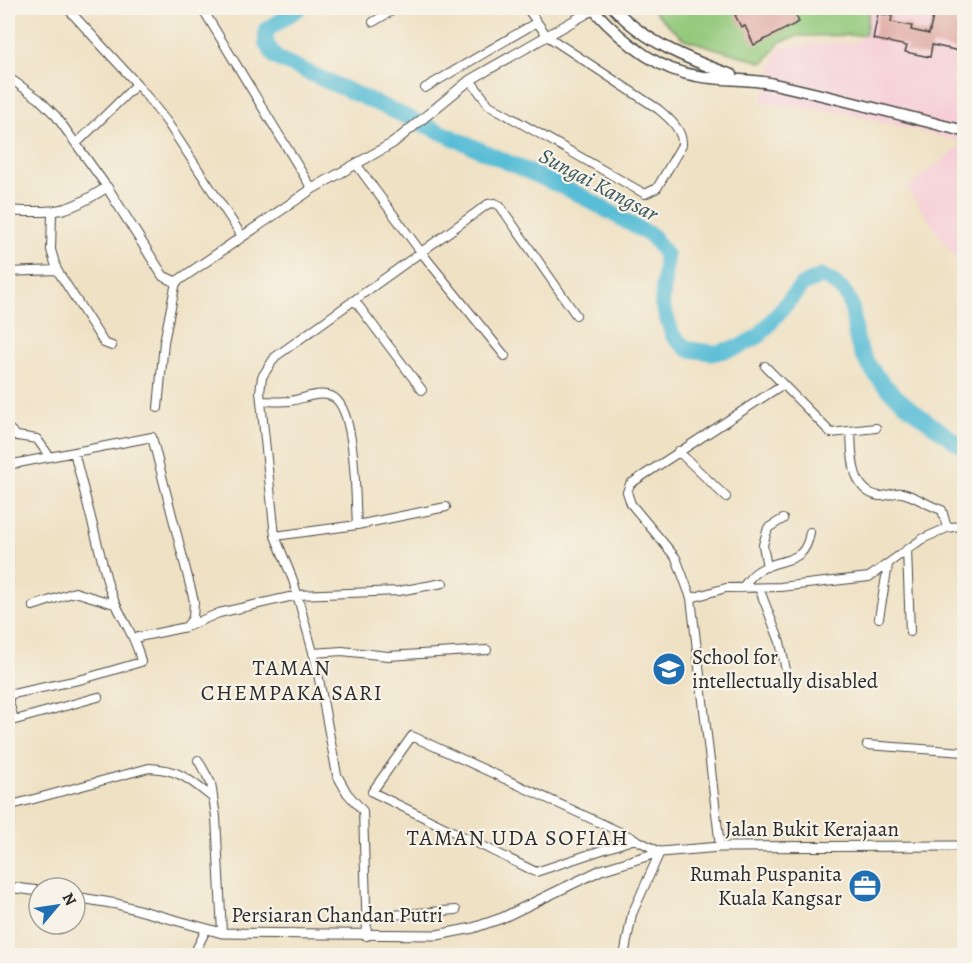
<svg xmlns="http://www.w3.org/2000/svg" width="972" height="963" viewBox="0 0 972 963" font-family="Alegreya,serif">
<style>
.built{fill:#f6cfd8}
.green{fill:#93c97b;stroke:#5f7a53;stroke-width:1.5}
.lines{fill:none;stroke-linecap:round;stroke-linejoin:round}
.river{stroke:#58bdd6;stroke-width:16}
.building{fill:#dea7a1}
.minor-casing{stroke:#484642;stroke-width:10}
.tertiary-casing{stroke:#484642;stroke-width:11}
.secondary-casing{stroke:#484642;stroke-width:13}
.minor{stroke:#fff;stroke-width:8}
.tertiary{stroke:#fff;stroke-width:9}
.secondary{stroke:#fff;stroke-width:10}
.labels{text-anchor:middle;stroke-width:4.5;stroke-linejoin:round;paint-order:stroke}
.poi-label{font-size:21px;fill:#2b2b2b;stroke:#f7f3e8;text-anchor:start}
.street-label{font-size:21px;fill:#2b2b2b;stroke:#f7f3e8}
.water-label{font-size:22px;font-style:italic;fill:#38575e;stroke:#f7f3e8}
.neighbourhood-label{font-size:22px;letter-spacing:1.5px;fill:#2b2b2b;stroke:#f7f3e8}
</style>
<rect width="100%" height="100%" fill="#f7f3e8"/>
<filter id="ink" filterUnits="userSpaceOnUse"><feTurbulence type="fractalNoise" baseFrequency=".0167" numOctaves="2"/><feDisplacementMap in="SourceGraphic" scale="12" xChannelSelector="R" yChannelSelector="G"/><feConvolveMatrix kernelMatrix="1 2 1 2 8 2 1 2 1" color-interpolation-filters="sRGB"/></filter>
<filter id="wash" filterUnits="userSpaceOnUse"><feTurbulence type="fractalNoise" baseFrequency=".008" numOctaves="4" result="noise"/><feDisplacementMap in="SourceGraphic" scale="24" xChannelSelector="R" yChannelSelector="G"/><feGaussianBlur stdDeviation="1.35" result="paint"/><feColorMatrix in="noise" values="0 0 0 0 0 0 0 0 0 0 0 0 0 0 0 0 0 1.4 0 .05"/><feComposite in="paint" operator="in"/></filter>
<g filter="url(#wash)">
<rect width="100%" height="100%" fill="#efe1c4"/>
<path class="built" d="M873,8H964V142L845,113L761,103L779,47L858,42Z
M964,144V270L907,188Z"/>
<path class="green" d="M650,8H870L865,35L798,36L780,42L764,63L684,39Z"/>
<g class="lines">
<path class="river" d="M299,8L266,30V43L276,58L578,194L652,236L666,255L662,304L673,336L687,349L714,353L739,347L759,336L802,285L822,276C866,297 846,323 862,354C883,395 929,421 964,448"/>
</g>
<g id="blocks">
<path class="building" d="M736,8H792L799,22L754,45L745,26L741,27L735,15L739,13Z
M935,8H959L956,26L964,28V52L932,45L930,57L905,52L907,46L873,39L878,13L892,16L891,22L912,26L911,30L929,34Z"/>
</g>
</g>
<g filter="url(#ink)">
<use href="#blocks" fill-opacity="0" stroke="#484642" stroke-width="1.5"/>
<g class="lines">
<g class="minor-casing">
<path id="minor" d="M67,8L137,84L167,122L242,236
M202,8L312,189
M373,22L397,8
M8,77L39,99L56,116L107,187
M470,80L489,105L645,194L657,188L682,145C683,130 669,118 658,109L547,36L527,8
M425,88L537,22
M76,144L137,84
M356,164L421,252L505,356
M52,212L51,250L57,270L104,343L112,346
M8,272L57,270
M355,301L422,390
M765,366L831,433L876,428
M261,401C271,401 280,402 290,401C303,399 318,391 331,396C357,405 355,501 357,525
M158,408L164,342L176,282
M8,428L17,436L37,439L50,457
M851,431C852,453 850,491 879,496C887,497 894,491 902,493C916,496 928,506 942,510L947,528
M678,451L726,497
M8,465L152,437L194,601L193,618L186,627L134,638
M275,536L357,525L446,507
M907,549L910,632
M767,567L763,545L768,528L783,519
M742,588C747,582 751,575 758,571C781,556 805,567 810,532
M759,588L780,642L787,675
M691,598L726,588L780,587L869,577L922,539L947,528L964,525
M33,606L75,592L114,604
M879,618L888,565
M186,627L219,613L298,595L399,591L443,583
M313,653L342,651L388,656L487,650
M8,695L83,679L141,662C136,636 118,614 109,588L74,452
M8,698L14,720
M8,722L98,697
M867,745L964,752
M198,760L211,783L216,817L222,933
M8,806L149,768C179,769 190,780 213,798
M720,847L691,598L676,558L631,504L627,492L630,484L782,385
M367,917L456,910
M367,936L363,811L347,793L337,775L316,663L293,580L275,536L260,392L262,377L275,357L488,204L495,203L500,206L576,315
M193,956L206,930
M624,956L632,914L660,852L635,839L412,736L372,792L536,872L635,839"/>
</g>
<g class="tertiary-casing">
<path id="tertiary" d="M8,211C55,212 65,215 107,187L163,276L176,282L312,189L393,143L470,80L596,8
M8,887L39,891
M75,897L117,904L222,933L437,935L473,928L502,918L601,870L660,852L720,847L964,846"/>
</g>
<g class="secondary-casing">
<path id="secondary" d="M592,8C619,38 655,70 697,76C722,81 748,78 774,84C838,98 901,115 964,131
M614,8C644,42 690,60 732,75"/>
</g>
<use href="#minor" class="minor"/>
<use href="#tertiary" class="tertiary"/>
<use href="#secondary" class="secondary"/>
</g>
</g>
<defs>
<g id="school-disc" transform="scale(1.725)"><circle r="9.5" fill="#1f6fb2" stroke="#f7f3e8"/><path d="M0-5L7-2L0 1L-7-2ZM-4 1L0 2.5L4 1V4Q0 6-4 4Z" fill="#fff"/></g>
<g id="office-disc" transform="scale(1.725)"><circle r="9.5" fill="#1f6fb2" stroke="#f7f3e8"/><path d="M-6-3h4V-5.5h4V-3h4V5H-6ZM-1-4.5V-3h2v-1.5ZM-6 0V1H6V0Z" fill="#fff"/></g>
</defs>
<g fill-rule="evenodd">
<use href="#school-disc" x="669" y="669"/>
<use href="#office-disc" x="865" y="886"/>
</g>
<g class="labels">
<g class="poi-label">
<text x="692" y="664">School for<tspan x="692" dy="24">intellectually disabled</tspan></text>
<text x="842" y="881" text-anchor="end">Rumah Puspanita<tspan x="842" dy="24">Kuala Kangsar</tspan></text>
</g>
<g class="street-label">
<text x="812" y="836">Jalan Bukit Kerajaan</text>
<text x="337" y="922">Persiaran Chandan Putri</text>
</g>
<g class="water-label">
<text transform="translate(599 184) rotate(28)" y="8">Sungai Kangsar</text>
</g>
<g class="neighbourhood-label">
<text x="292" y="675">TAMAN<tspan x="292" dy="25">CHEMPAKA SARI</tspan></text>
<text x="518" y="845">TAMAN UDA SOFIAH</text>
</g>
</g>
<rect width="972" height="963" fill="none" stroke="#f7f3e8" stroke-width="30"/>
<g transform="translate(57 906) rotate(61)"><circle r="28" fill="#f7f3e8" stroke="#a5a39c" stroke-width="1.5"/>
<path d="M0-4.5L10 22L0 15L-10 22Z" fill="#1f6fb2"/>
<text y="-9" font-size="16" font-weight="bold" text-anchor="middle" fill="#2b2b2b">N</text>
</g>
</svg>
